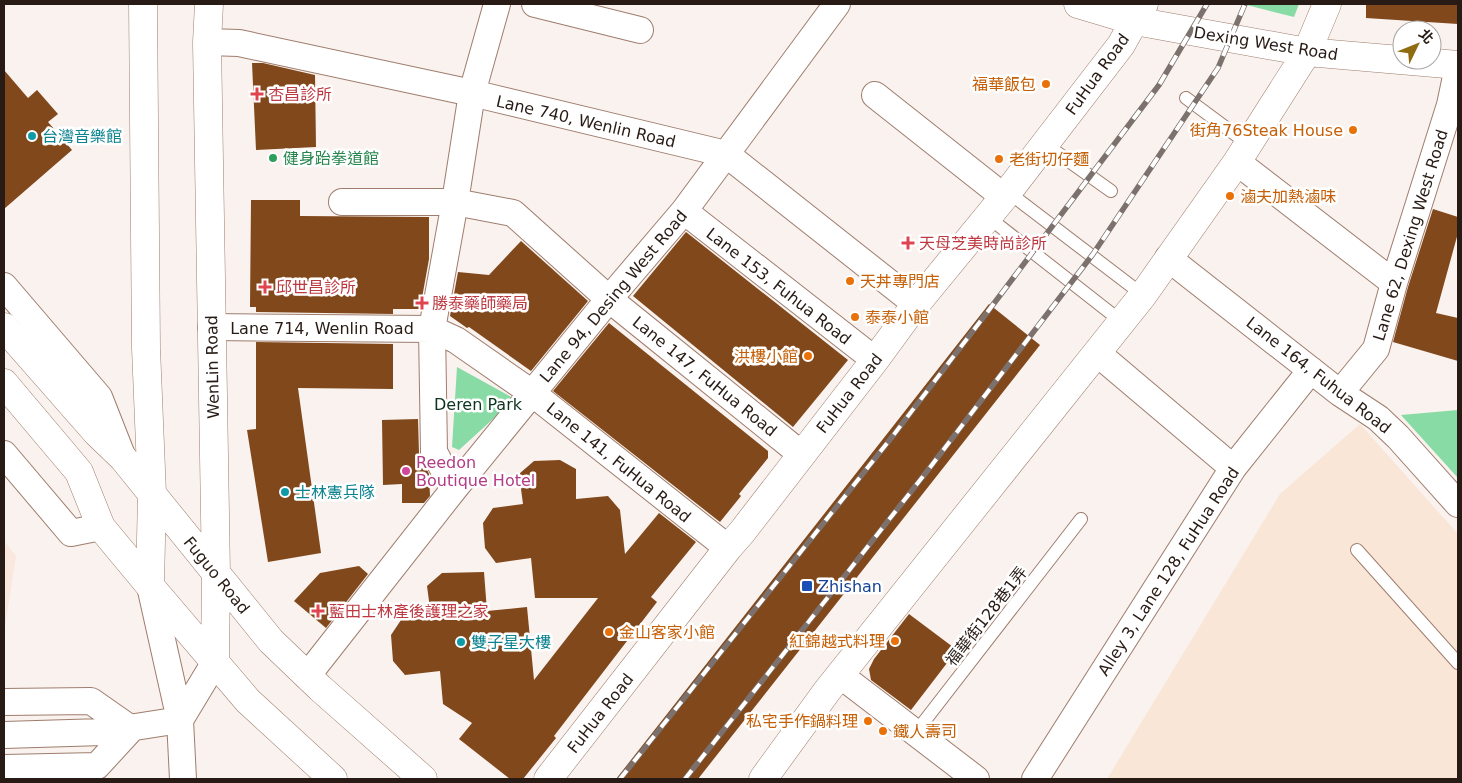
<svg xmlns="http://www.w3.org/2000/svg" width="1462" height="783" viewBox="0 0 1462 783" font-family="'DejaVu Sans','Noto Sans TC',sans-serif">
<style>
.industrial{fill:#f9e6d6}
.built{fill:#fae8df}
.green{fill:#89dba6}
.building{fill:#81481c}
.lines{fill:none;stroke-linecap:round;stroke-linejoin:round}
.lane-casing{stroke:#9f7d6d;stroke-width:14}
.street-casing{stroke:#9f7d6d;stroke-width:28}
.secondary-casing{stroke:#9f7d6d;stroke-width:29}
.lane{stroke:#fff;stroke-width:12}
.street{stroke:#fff;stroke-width:26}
.secondary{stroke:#fff;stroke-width:28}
.rail-casing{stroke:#7c716c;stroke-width:5.5}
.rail{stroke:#fff;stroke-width:4;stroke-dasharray:11;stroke-linecap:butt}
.food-dot{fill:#e8710a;stroke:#fff;stroke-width:2}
.health-dot{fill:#e0444e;stroke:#fff;stroke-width:2}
.culture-dot{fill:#0f9aa8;stroke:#fff;stroke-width:2}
.leisure-dot{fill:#2e9e5b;stroke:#fff;stroke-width:2}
.hotel-dot{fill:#d1479c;stroke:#fff;stroke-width:2}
.transit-dot{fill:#1a4fb4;stroke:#fff;stroke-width:2}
.labels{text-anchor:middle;stroke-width:5;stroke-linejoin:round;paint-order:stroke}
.street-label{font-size:16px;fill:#281b15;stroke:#fff}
.food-label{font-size:16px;fill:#c56008;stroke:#fff;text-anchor:start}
.health-label{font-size:16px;fill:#be3a42;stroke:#fff;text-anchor:start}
.culture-label{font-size:16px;fill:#0d838f;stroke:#fff;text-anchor:start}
.leisure-label{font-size:16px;fill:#27864d;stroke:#fff;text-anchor:start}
.park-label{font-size:16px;fill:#0c331d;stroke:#fff}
.hotel-label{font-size:16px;fill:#b23c85;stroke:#fff;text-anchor:start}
.transit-label{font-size:16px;fill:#164399;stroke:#fff;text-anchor:start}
</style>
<rect width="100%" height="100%" fill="#f9f2ee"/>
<path class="industrial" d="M1360,424L1458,534V779H1107L1280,494Z"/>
<path class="built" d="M4,541L16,556L4,634Z"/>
<path class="green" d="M1243,4H1299L1294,17Z
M457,367L515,399L459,450L452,447Z
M1458,410V478L1401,415Z"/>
<path class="building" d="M1366,4H1458V24L1366,18Z
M252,63H263L315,75L316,147L256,150Z
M4,70L28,98L37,90L58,114L48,122L72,150L4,209Z
M251,200H300V216L429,217V259L420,309H393V314L256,312V307H250Z
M1433,209L1458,217V233L1436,313L1458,318V361L1393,342L1408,287Z
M686,232L848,360L793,427L633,296Z
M521,241L588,301L531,371L469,327L467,328L450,316L458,272L489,275Z
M989,304L1040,345L698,779H616Z
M609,323L768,451V458L739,494L741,496L720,522L553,391Z
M256,342L393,344V389L298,388L321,553L268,562L247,430L256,429Z
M418,419L419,453L429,474L430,496L424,503H402V484L383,485L382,420Z
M560,460L576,469V499L608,496L620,510L625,554L659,513L696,542L651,597L657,602L554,736L556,738L523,779H510L459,739L472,723L443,704L440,671L405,675L393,661L391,635L401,620L431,616L427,586L442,573L484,572L487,611L527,607L534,680L598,598H535L531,558L496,563L485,548L483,523L493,508L523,504L519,474L534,461Z
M359,566L368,574L326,628L294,601L320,573Z
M909,614L957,650L911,710L871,680L869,669L874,659Z"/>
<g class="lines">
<g class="lane-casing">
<path id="lane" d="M1186,98L1248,144
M1045,144L1111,191
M1008,192L1143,295
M988,217L1122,322
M1357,550L1458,663
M916,732L1081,519"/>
</g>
<g class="street-casing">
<path id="street" d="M535,4L640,30
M207,42L239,43L472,93L726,154L916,304
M875,95L1004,197
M1237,162L1394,283
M342,202H455L513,213L609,299L801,454
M684,211L875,360
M1168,258L1340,393L1378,418L1398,437L1458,504
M4,286L99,397L123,458
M211,327L432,329L456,340L532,393L728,548
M1097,353L1233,468
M1340,393L1376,349L1394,283L1450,105L1458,67
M4,454L71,533L101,527
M454,489L434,452L432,329L455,202L472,93L497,4
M150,586L180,720L183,779
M840,675L976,779
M307,676L454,489L609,299L684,211L837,4
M4,702L91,701L131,729L97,766L4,768
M180,720L215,662
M4,735L103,732L180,720
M1035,779L1233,468L1311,370"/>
</g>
<g class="secondary-casing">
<path id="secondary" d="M143,4L146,348L152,494L150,586
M209,4L207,42L216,574L215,662
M1078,4L1135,21L1307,52L1458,65
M4,327L97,433L123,458L271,641L320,688L423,779
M4,383L79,472L101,527L150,586L248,701L333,779
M548,779L728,548L742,532L875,360L916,304L1004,197L1121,45L1144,4
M763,779L827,691L1143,295L1237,162L1307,52L1327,4"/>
</g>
<use href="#lane" class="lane"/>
<use href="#street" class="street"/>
<use href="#secondary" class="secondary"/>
<g class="rail-casing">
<path id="rail" d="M620,779L892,437L992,306L1159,85L1207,4
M685,779L928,470L1093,254L1218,68L1245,4"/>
</g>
<use href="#rail" class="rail"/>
</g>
<g class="food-dot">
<circle cx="1046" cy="84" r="5"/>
<circle cx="1353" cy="130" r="5"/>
<circle cx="999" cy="159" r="5"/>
<circle cx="1230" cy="196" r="5"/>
<circle cx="850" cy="281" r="5"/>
<circle cx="855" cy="317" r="5"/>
<circle cx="808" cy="356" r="5"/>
<circle cx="609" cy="632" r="5"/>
<circle cx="895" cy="641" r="5"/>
<circle cx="868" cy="721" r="5"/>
<circle cx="883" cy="731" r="5"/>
</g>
<g class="health-dot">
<path d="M254.5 86.5h5v5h5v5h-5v5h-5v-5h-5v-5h5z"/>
<path d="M905.5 235.5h5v5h5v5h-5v5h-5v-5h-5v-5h5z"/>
<path d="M262.5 279.5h5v5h5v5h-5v5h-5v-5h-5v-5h5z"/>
<path d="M419.5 295.5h5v5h5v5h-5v5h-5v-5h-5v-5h5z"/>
<path d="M315.5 603.5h5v5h5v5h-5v5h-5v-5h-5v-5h5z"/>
</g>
<g class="culture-dot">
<circle cx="32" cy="136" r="5"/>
<circle cx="285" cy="492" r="5"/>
<circle cx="461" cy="642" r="5"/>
</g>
<circle class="leisure-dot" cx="273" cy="158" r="5"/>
<circle class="hotel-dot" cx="406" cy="471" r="5"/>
<rect class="transit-dot" x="801" y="580" width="12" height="12" rx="2.5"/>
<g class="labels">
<g class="street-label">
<text transform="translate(1266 43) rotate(9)" y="6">Dexing West Road</text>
<text transform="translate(1097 74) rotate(-54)" y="6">FuHua Road</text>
<text transform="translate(586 121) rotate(13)" y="6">Lane 740, Wenlin Road</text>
<text transform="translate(1410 235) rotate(-73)" y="6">Lane 62, Dexing West Road</text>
<text transform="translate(779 286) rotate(38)" y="6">Lane 153, Fuhua Road</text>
<text transform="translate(613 296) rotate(-50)" y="6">Lane 94, Desing West Road</text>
<text x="322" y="334">Lane 714, Wenlin Road</text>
<text transform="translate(212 367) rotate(-91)" y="6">WenLin Road</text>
<text transform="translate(1319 375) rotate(38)" y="6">Lane 164, Fuhua Road</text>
<text transform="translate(705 376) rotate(39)" y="6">Lane 147, FuHua Road</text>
<text transform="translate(849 393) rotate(-52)" y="6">FuHua Road</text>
<text transform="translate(619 462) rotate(39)" y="6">Lane 141, FuHua Road</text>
<text transform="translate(1168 571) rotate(-57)" y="6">Alley 3, Lane 128, FuHua Road</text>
<text transform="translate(217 575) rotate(51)" y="6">Fuguo Road</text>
<text transform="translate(986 616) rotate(-52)" y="6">福華街128巷1弄</text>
<text transform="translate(600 713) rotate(-52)" y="6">FuHua Road</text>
</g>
<g class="food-label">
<text x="1036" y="90" text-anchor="end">福華飯包</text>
<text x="1343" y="136" text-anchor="end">街角76Steak House</text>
<text x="1009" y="165">老街切仔麵</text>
<text x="1240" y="202">滷夫加熱滷味</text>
<text x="860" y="287">天丼專門店</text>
<text x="865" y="323">泰泰小館</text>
<text x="798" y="362" text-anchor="end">洪樓小館</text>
<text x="619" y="638">金山客家小館</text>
<text x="885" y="647" text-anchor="end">紅錦越式料理</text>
<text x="858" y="727" text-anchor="end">私宅手作鍋料理</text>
<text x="893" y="737">鐵人壽司</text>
</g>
<g class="health-label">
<text x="268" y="100">杏昌診所</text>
<text x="919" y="249">天母芝美時尚診所</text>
<text x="276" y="293">邱世昌診所</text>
<text x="432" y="309">勝泰藥師藥局</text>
<text x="329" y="617">藍田士林產後護理之家</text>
</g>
<g class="culture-label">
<text x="42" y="142">台灣音樂館</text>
<text x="295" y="498">士林憲兵隊</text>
<text x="471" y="648">雙子星大樓</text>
</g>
<g class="leisure-label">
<text x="283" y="164">健身跆拳道館</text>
</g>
<g class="park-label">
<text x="478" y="410">Deren Park</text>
</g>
<g class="hotel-label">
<text x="416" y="468">Reedon<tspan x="416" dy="18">Boutique Hotel</tspan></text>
</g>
<g class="transit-label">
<text x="818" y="592">Zhishan</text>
</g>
</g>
<rect width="1462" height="783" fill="none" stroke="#281b15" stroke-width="10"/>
<g transform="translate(1417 45) rotate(47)"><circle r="24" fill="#ffffff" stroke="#a9a4a1"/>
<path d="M0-4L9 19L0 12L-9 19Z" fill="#8f6c11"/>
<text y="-8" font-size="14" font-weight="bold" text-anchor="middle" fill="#281b15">北</text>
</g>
</svg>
